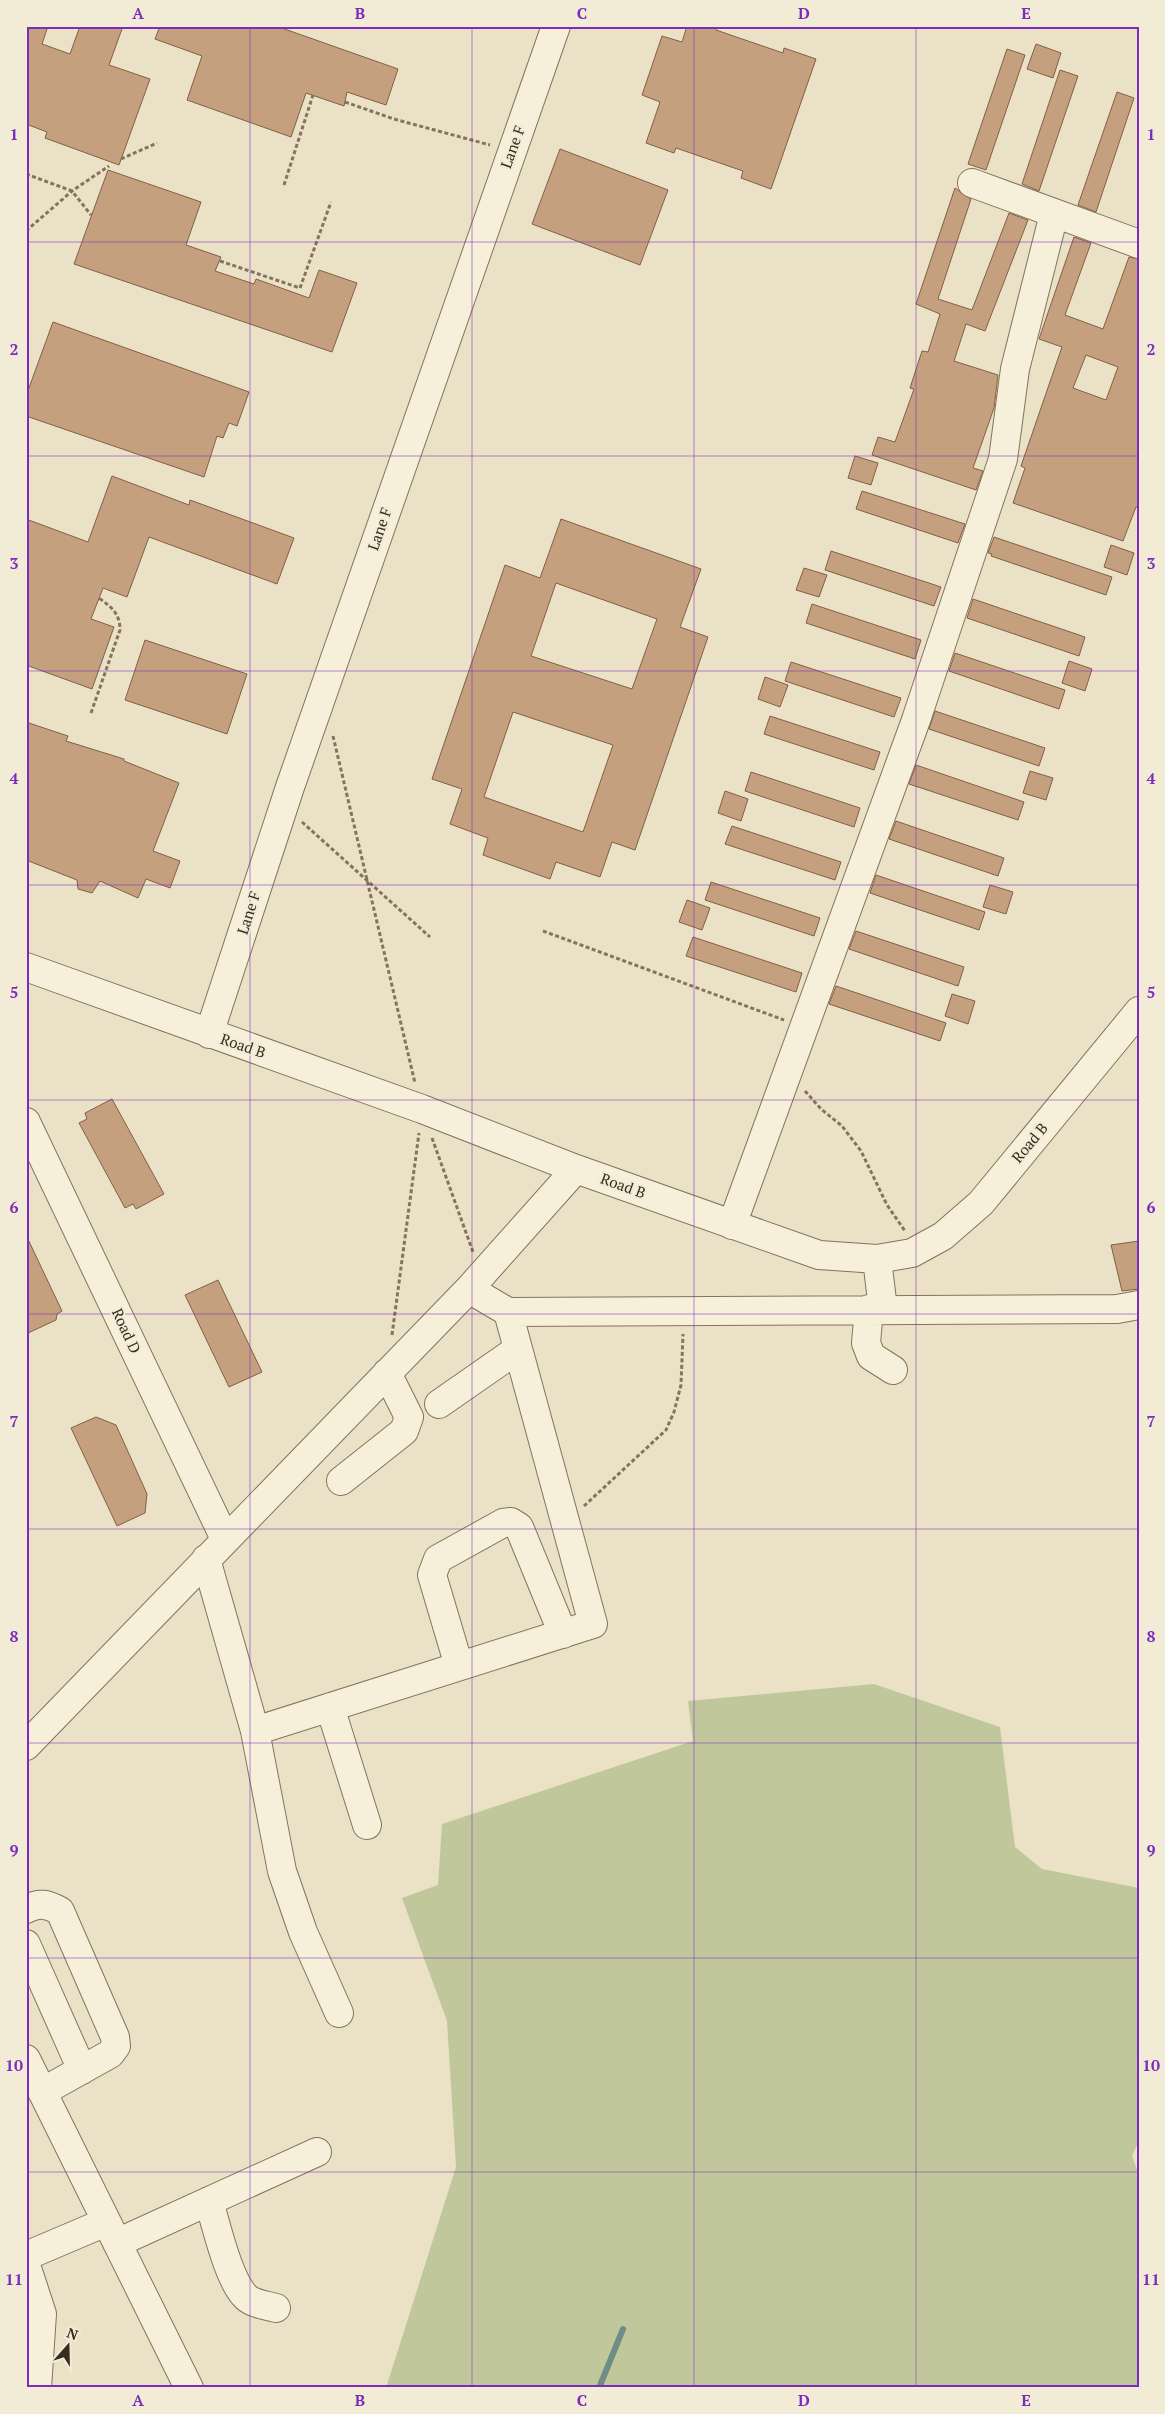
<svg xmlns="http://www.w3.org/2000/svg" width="1165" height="2414" viewBox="0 0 1165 2414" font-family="'PT Serif',serif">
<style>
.green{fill:#c0c89b}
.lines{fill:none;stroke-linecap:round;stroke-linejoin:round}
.stream{stroke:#6f8c86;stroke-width:6}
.building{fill:#c5a07f;stroke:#816045;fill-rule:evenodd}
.minor-casing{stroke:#84745d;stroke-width:30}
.path{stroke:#84745d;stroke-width:3;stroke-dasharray:4 2.5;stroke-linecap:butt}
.minor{stroke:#f6efd9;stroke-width:28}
.grid{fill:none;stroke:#7b2cbf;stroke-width:1;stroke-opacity:0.55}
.labels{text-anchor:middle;stroke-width:4;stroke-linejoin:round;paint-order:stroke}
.street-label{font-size:15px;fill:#362c20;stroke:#f2ebd5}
.neatline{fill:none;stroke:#7b2cbf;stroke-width:2}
.grid-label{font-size:16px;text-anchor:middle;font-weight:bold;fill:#7b2cbf}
</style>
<rect width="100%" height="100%" fill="#eae1c6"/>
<path class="green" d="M874,1684L1000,1727L1015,1847L1042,1869L1139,1888V2141L1132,2156L1139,2175V2388H386L456,2167L447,2021L402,1898L438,1885L442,1824L693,1741L688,1701Z"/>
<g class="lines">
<path class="stream" d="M599,2388L623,2329"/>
</g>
<path class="building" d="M26,26H48L42,44L70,54L80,26H123L109,65L150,79L119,165L45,138L47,132L26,124Z
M160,26H276L398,69L386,105L347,92L344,106L306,93L291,137L187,100L202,56L155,39Z
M687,26H718L716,30L783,53L784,48L816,59L771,189L741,178L743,171L676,148L674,153L646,143L660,102L642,95L662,36L682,42Z
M1036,44L1061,53L1053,78L1027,69Z
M1007,49L1025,55L986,170L968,164Z
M1060,70L1078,76L1039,191L1022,184Z
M1117,92L1134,98L1096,212L1078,205Z
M560,149L668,190L640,265L532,224Z
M108,170L201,202L186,245L221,257L215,271L254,284L256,279L309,298L319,270L357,283L332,352L74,264Z
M955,188L971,199L938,299L972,310L1009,213L1028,220L985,331L966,324L954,361L998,375L994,408L973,468L983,471L976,490L872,455L878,437L895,442L914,389L910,388L922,351L928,352L940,314L916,304Z
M1074,237L1091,243L1065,315L1103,329L1129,257L1139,259V508L1136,507L1123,541L1013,503L1025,468L1021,466L1062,347L1039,339ZM1086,355L1118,367L1106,400L1073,388Z
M53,322L249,392L237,426L229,423L223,438L217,436L204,477L26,416V396Z
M855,456L878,463L871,485L848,478Z
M112,476L189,505L190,500L294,538L277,584L149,537L127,597L103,588L91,619L114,627L92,689L26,665V519L88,542Z
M862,491L965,524L958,543L856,509Z
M561,519L701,569L680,627L708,637L635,850L612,842L600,877L556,862L550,879L483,855L488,838L450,824L462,789L432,779L505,565L540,578ZM556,583L657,619L632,689L531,656ZM513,712L613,745L583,832L484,797Z
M994,537L1112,577L1106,595L991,556L992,554L988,553Z
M1111,545L1134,553L1127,575L1104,567Z
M831,551L941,587L934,606L825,570Z
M804,568L827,575L819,597L796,590Z
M973,599L1085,637L1079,656L967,618Z
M812,604L921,640L915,659L806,623Z
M145,640L247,674L227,734L125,700Z
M955,653L1065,690L1059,709L949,671Z
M1069,661L1092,669L1085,691L1062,683Z
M791,662L901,698L894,717L785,681Z
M765,677L788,685L780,707L758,699Z
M935,711L1045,748L1039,766L929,729Z
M770,716L880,752L874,770L764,734Z
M26,722L68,736L66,741L124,759V761L179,783L153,851L180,861L170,888L146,879L138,898L100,881L92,893L78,889L77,880L26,860Z
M916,765L1024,802L1018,820L909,784Z
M1030,771L1053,778L1046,800L1023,793Z
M751,772L860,808L854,827L745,791Z
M725,791L748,799L741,821L718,813Z
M896,821L1004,858L998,876L889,839Z
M732,826L841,862L835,880L725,844Z
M876,875L985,912L979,930L870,893Z
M711,882L820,918L814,936L705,900Z
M990,885L1013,892L1006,914L983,907Z
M687,900L710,908L702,930L679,922Z
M856,931L964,967L958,986L849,949Z
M693,937L802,973L796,992L686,956Z
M836,986L946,1023L940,1041L829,1004Z
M952,994L975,1001L968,1024L945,1016Z
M112,1099L164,1194L136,1209L133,1204L125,1208L79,1123L87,1119L85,1113Z
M26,1235L62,1311L57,1314L56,1320L26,1334Z
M1139,1241V1289L1122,1291L1111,1245Z
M218,1280L262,1372L229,1387L185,1295Z
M96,1417L116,1425L147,1494L145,1513L117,1526L71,1428Z"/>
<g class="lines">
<g class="minor-casing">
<path id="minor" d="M972,183L1139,244
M26,967L422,1109L576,1169L819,1255L877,1259L912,1253L943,1236L981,1203L1139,1011
M209,1034L290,787L556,26
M26,1122L225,1539
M732,1225L916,720L1003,459L1015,369L1054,214
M877,1259L883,1309
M469,1289L508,1312L1117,1309L1139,1305
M869,1309L866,1343L871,1356L893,1370
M439,1404L518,1349
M341,1481L404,1431L409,1417L387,1373
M206,1559L255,1731L282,1871L303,1932L339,2013
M459,1666L432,1575L438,1559L503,1523L511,1522L519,1527L563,1634
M330,1707L367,1825
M255,1731L593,1624L508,1312
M26,1746L469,1289L576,1169
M26,1909C40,1902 47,1904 60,1911L115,2037L116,2046L110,2054L42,2092
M26,1944L82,2070
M26,2059L189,2388
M209,2201C216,2225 228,2277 244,2295C251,2304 266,2305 276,2308
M117,2243L317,2152
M26,2256L106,2222
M26,2265L42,2314L37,2388"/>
</g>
<path class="path" d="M345,102L394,119L490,145
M121,159L157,143
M26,174L72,191L91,215
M284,185L313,95
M26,231L72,191L109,166
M220,261L300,288L331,202
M91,713L120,630C120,613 111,607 99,598
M333,736L415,1083
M302,822L430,937
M543,931L784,1020
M805,1091L821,1109L842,1126L861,1151L887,1205L905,1231
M432,1138L473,1252
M392,1335L419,1133
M584,1506L666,1430L674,1412L681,1385L683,1334"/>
<use href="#minor" class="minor"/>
</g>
<path class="grid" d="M250,26V2388M472,26V2388M694,26V2388M916,26V2388M26,242H1139M26,456H1139M26,671H1139M26,885H1139M26,1100H1139M26,1314H1139M26,1529H1139M26,1743H1139M26,1958H1139M26,2172H1139"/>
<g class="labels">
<g class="street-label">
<text transform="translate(513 147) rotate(-70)" y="5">Lane F</text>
<text transform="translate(380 529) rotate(-71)" y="5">Lane F</text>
<text transform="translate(249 913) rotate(-72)" y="5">Lane F</text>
<text transform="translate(243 1046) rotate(19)" y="5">Road B</text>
<text transform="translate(1030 1143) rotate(-50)" y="5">Road B</text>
<text transform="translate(623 1186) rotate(20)" y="5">Road B</text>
<text transform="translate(126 1331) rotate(65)" y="5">Road D</text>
</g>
</g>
<rect width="1165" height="2414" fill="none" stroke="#f2ebd5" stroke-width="55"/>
<g transform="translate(68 2346) rotate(20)" stroke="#f2ebd5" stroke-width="4" paint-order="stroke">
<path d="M0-4L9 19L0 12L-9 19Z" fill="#362c20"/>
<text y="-8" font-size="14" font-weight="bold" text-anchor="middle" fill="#362c20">N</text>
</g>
<rect x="28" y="28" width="1110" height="2358" class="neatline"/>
<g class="grid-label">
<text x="138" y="19">A</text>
<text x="360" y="19">B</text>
<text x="582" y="19">C</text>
<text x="804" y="19">D</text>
<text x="1026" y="19">E</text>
<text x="14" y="140">1</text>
<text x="1151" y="140">1</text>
<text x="14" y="355">2</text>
<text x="1151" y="355">2</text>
<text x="14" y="569">3</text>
<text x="1151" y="569">3</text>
<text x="14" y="784">4</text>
<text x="1151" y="784">4</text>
<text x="14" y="998">5</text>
<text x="1151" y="998">5</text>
<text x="14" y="1213">6</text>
<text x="1151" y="1213">6</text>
<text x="14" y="1427">7</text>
<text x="1151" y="1427">7</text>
<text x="14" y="1642">8</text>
<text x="1151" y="1642">8</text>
<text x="14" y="1856">9</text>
<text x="1151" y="1856">9</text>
<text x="14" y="2071">10</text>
<text x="1151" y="2071">10</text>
<text x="14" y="2285">11</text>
<text x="1151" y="2285">11</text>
<text x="138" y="2406">A</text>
<text x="360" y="2406">B</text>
<text x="582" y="2406">C</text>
<text x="804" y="2406">D</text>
<text x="1026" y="2406">E</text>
</g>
</svg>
